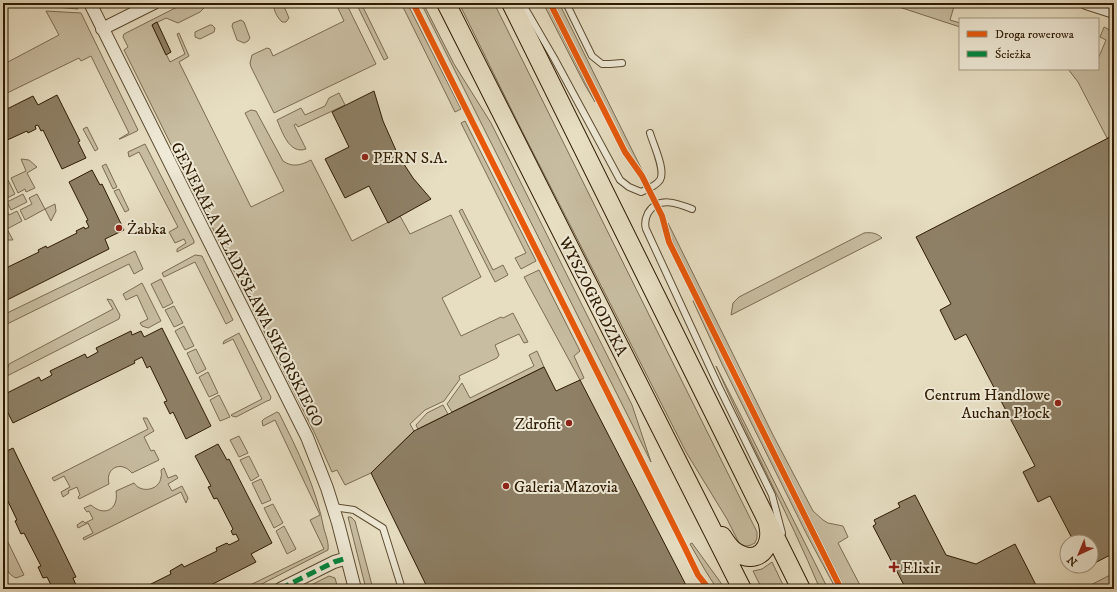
<svg xmlns="http://www.w3.org/2000/svg" width="1117" height="592" viewBox="0 0 1117 592" font-family="'IM FELL DW Pica',serif">
<style>
.green{fill:#c8bda1;stroke:#7b6c52}
.building{fill:#8e8066;stroke:#2e1b02}
.lines{fill:none;stroke-linecap:round;stroke-linejoin:round}
.lane-casing{stroke:#5c4c32;stroke-width:8}
.street-casing{stroke:#5c4c32;stroke-width:14}
.primary-casing{stroke:#2e1b02;stroke-width:20}
.lane{stroke:#efead7;stroke-width:6}
.street{stroke:#efead7;stroke-width:12}
.primary{stroke:#e7dec2;stroke-width:18}
.quiet{stroke:#00873e;stroke-width:5;stroke-dasharray:10 5;stroke-linecap:butt}
.cycleway-casing{stroke:#efead7;stroke-width:8}
.cycleway{stroke:#e8590c;stroke-width:6}
.poi-dot{fill:#8f2418;stroke:#efead7;stroke-width:1.5}
.labels{text-anchor:middle;stroke-width:4;stroke-linejoin:round;paint-order:stroke}
.poi-label{font-size:16px;fill:#2e1b02;stroke:#efead7;text-anchor:start}
.street-label{font-size:16px;fill:#2e1b02;stroke:#efead7}
</style>
<rect width="100%" height="100%" fill="#e7dec2"/>
<filter id="stains"><feTurbulence type="fractalNoise" baseFrequency=".005" numOctaves="4"/><feColorMatrix values="0 0 0 0 .2 0 0 0 0 .09 0 0 0 0 .02 0 0 0 .5 -.17"/></filter>
<radialGradient id="worn" r=".72"><stop offset=".6" stop-color="#630" stop-opacity="0"/><stop offset="1" stop-color="#630" stop-opacity=".3"/></radialGradient>
<path class="green" d="M42,3H75L78,9L44,6Z
M185,3H204L206,6L200,12L178,23L166,18L152,25L170,62L185,54L177,34L179,33L189,56L179,62L251,207L284,191L245,113L251,110L256,111L283,161C293,168 301,165 311,160L352,241L400,216L410,234L451,215L481,277L442,298L461,336L501,317L503,318L513,313L528,342L524,343L519,334L495,345L499,355L497,358L459,376L460,379L444,401L425,410L410,424L414,431L371,473L345,485L337,470L332,472L315,434L124,50L128,47L123,37L124,34Z
M274,3L283,4L289,18L286,22H282C277,17 273,10 274,3Z
M338,3H346L376,64L274,113L251,67L250,63L252,55L267,48L270,49L273,56L344,21L336,4Z
M356,3H361L388,58L384,60Z
M401,3H407L461,109L455,112Z
M421,3H423L454,64L491,123L632,405L651,462Z
M459,3H494L757,532V538L755,543L751,545L747,546L742,545L738,541L727,519L686,452L518,123Z
M543,3H546L595,102L585,85Z
M554,3H559L643,172L628,152Z
M901,3H955L950,20L960,23V27L899,7Z
M46,11L81,13L138,130L137,131L120,139H119L129,133L91,56L81,61L79,58L3,95V57L6,63L59,35Z
M241,20L244,22L250,38L248,41L244,43L237,40L232,26L233,23Z
M210,25H212L215,28L214,32L200,39L195,37V32Z
M1104,27L1108,29L1114,36V135L1107,138L1078,82L1068,69H1098V59L1106,40L1100,37Z
M339,93L345,105L298,127L296,124L294,125L306,149C289,155 282,131 277,120L301,108L305,115L325,106L329,98Z
M465,121L536,261L521,269L515,258L526,253L461,123Z
M87,127L98,149L95,151L83,129Z
M145,144L194,241V243L177,252V249L186,243L184,239L175,243L169,232L178,227L139,152L129,157L128,152Z
M21,159L29,160L37,167L27,173L35,188L26,192L25,189L18,193L11,178L26,171Z
M106,164L117,187L113,189L102,166Z
M8,180L15,194L3,200V182Z
M119,189L129,210L125,212L114,191Z
M23,194L27,202L11,210L7,202Z
M37,194L45,209L55,204L56,211L51,221L45,209L25,220L20,210L32,204L29,198Z
M6,209L9,215L17,211L22,221L7,229L13,240H3V231L6,229L3,222V211Z
M462,209L493,270L503,265L508,275L495,282L459,211Z
M668,223L773,435L813,511L823,520L828,523L843,526L848,537L838,543L862,589H845L676,248L670,235Z
M864,233C871,232 877,233 882,238L731,315L733,303L739,297Z
M135,251L143,269L134,274L129,264L3,326V315Z
M195,255L202,256L233,320L226,324L195,262L164,277L162,273Z
M539,270L580,351L574,356L584,378L580,380L524,277Z
M161,279L173,303L163,308L151,284Z
M142,283L161,321L148,328L142,326L140,323L148,319L137,295L126,300L123,294Z
M107,299L112,300L120,315L119,319L5,377L9,364L113,309Z
M694,300L837,589H836L807,535L722,364L693,301Z
M174,306L183,323L174,327L165,310Z
M184,326L194,346L185,350L175,331Z
M239,333L271,397L270,400L267,401L236,417L232,416L231,415L262,399L233,339L223,344L224,341Z
M196,349L206,369L197,374L187,353Z
M537,351L544,367L452,412L447,404L462,383L470,398L534,366L529,355Z
M716,366L828,589H820C788,513 749,441 716,366Z
M208,372L218,393L209,397L199,377Z
M219,395L230,417L220,421L210,400Z
M443,405L448,414L418,429L416,425L427,413Z
M277,412L279,413C298,451 316,487 324,529C326,536 329,543 328,550L252,589H242L324,549L310,520L320,515L275,420L263,426L262,421L264,419Z
M143,418H147L154,431L144,437L151,451L154,450L159,460L132,473C121,460 105,468 109,484L79,499L78,497L80,495L77,487L68,491L69,493L63,497L61,492L70,487L64,476L54,481L52,478L148,429Z
M239,436L248,453L239,457L230,440Z
M249,456L259,476L251,481L240,460Z
M164,468L168,478L176,475L178,478L168,484L172,491L182,486L188,498L186,503L181,492L84,540L83,538L93,533L88,523L78,528L77,525L83,521L85,523L93,519L89,511L87,512L84,508L91,505C104,517 119,510 116,491L134,483C141,494 160,490 161,477C162,475 161,472 161,470Z
M261,479L271,500L262,504L252,483Z
M273,504L283,523L274,528L264,508Z
M348,517H351L355,521L373,589H366Z
M284,526L296,549L287,554L276,531Z
M4,534L24,575L16,578C1,572 1,547 4,534Z
M692,543L721,583L724,589H717L705,570L690,544Z
M772,562L785,589H762L753,571L762,569Z
M1114,573V582L1100,589H1083Z
M329,576L335,578L338,589H303Z"/>
<path class="building" d="M157,22L171,52L166,55L152,25Z
M374,91L383,121L398,155L413,178L431,199L388,223L369,186L345,198L325,159L349,147L332,112Z
M57,95L80,141L78,142L86,158L62,169L43,130L41,131L38,125L35,126L36,129L28,133L27,131L3,142V111L33,96L38,105Z
M1114,135V553L1091,565V542H1074L1050,496L1038,502L1023,472L1035,466L966,334L955,340L940,310L951,304L916,237Z
M92,170L100,185L102,184L124,230L105,239L109,249L3,302V267L5,266L6,268L39,252L38,250L46,246L47,248L77,233L76,231L84,227L85,229L89,227L86,221L88,220L69,182Z
M162,328L211,426L186,439L173,412L170,414L164,402L167,401L150,366L147,368L142,357L134,361L135,363L13,423L3,403V395L39,377L41,381L52,375L50,371L85,354L87,358L98,352L96,348L131,331L132,335L141,331L144,337Z
M544,367L556,391L580,380L688,589H428L371,473L414,431Z
M218,444L227,460L229,459L272,543L251,554L256,562L203,589H141L171,574L170,571L182,564L184,567L217,551L216,548L227,543L229,545L239,540L236,534L233,535L231,531L233,529L217,498L214,499L208,487L211,486L195,456Z
M13,448L76,577L73,578L76,585L69,589H53L47,577L43,578L38,567L41,566L24,533L21,534L15,521L17,520L3,491V453Z
M915,495L946,555L976,564L1015,544L1037,587L1033,589H906L873,526L876,524L874,520L900,507L898,503Z"/>
<g class="lines">
<g class="lane-casing">
<path id="lane" d="M522,3L554,58L620,180L629,187L641,192C648,189 656,186 660,180C666,170 653,144 650,133
M566,3L592,56L602,64H610L622,63
M692,209C677,203 658,196 648,213C645,219 644,223 646,229L719,387L772,495L782,533
M333,507L354,510L383,528L402,589"/>
</g>
<g class="street-casing">
<path id="street" d="M90,3L307,437L327,488L338,523L355,589
M1086,3L1114,12
M102,29L154,3
M280,589L334,562L347,558"/>
</g>
<g class="primary-casing">
<path id="primary" d="M446,3L742,589
M511,3L801,589
M722,536C725,541 729,547 734,551C757,567 774,548 768,524"/>
</g>
<use href="#lane" class="lane"/>
<use href="#street" class="street"/>
<use href="#primary" class="primary"/>
<path class="quiet" d="M280,589L334,562L347,558"/>
<g class="cycleway-casing">
<path id="cycleway" d="M413,3L683,544L698,575L709,589
M550,3L625,152L642,176L662,216L669,242L841,589"/>
</g>
<use href="#cycleway" class="cycleway"/>
</g>
<g class="poi-dot">
<circle cx="365" cy="157" r="4"/>
<circle cx="119" cy="228" r="4"/>
<circle cx="1058" cy="403" r="4"/>
<circle cx="569" cy="423" r="4"/>
<circle cx="506" cy="486" r="4"/>
<path d="M892 561h4v4h4v4h-4v4h-4v-4h-4v-4h4z"/>
</g>
<g class="labels">
<g class="poi-label">
<text x="373" y="163">PERN S.A.</text>
<text x="127" y="234">Żabka</text>
<text x="1050" y="400" text-anchor="end">Centrum Handlowe<tspan x="1050" dy="18">Auchan Płock</tspan></text>
<text x="561" y="429" text-anchor="end">Zdrofit</text>
<text x="514" y="492">Galeria Mazovia</text>
<text x="902" y="573">Elixir</text>
</g>
<g class="street-label">
<text transform="translate(248 284) rotate(63)" y="6">GENERAŁA WŁADYSŁAWA SIKORSKIEGO</text>
<text transform="translate(594 296) rotate(63)" y="6">WYSZOGRODZKA</text>
</g>
</g>
<rect width="1117" height="592" fill="none" stroke="#e7dec2" stroke-width="16"/>
<rect x="4" y="4" width="1109" height="584" fill="none" stroke="#2e1b02" stroke-width="2"/>
<rect x="8" y="8" width="1101" height="576" fill="none" stroke="#2e1b02"/>
<rect x="959" y="18" width="140" height="52" fill="#efead7" stroke="#a29782"/>
<rect x="967" y="31" width="20" height="6" fill="#e8590c" stroke="#a29782"/>
<text x="995" y="38" font-size="12" fill="#2e1b02">Droga rowerowa</text>
<rect x="967" y="51" width="20" height="6" fill="#00873e" stroke="#a29782"/>
<text x="995" y="58" font-size="12" fill="#2e1b02">Ścieżka</text>
<g transform="translate(1079 554) rotate(224)"><circle r="19" fill="#efead7" stroke="#a29782"/>
<path d="M0-3L7 15L0 10L-7 15Z" fill="#8f2418"/>
<text y="-6" font-size="11" font-weight="bold" text-anchor="middle" fill="#2e1b02">N</text>
</g>
<rect width="100%" height="100%" filter="url(#stains)"/>
<rect width="100%" height="100%" fill="url(#worn)"/>
</svg>
